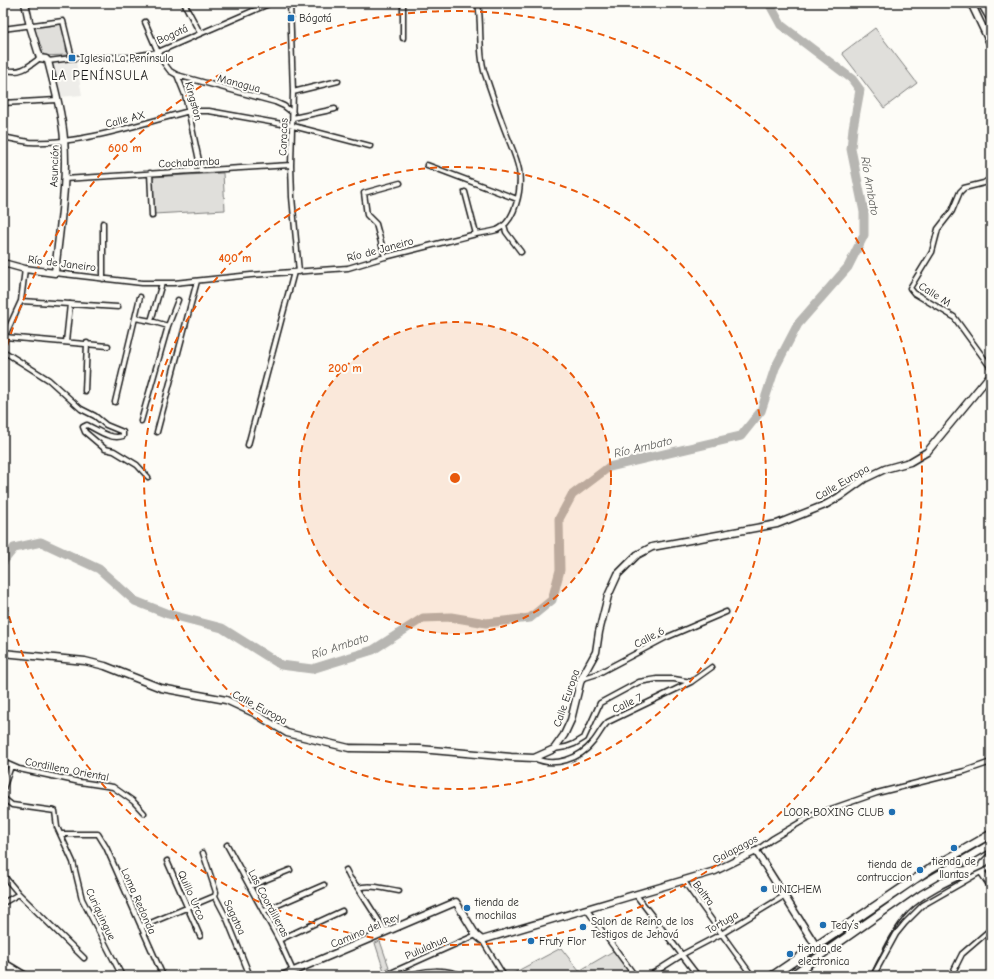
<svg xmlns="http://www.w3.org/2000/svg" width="994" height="979" viewBox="0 0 994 979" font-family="'Comic Neue',sans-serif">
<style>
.built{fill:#eeede9}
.green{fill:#e0dfdb;stroke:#7e7e7c}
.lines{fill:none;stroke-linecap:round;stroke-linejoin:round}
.river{stroke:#b7b6b2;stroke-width:9}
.street-casing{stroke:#1c1c1c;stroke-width:7}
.secondary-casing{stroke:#1c1c1c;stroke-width:9}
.primary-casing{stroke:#1c1c1c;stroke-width:10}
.street{stroke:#fdfcf7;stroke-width:4}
.secondary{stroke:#fdfcf7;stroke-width:6}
.primary{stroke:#fdfcf7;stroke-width:7}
.rail{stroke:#1c1c1c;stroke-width:1.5}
.ring{fill:none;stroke:#e8590c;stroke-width:2;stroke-dasharray:7 5}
.poi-dot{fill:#1f6fb2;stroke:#fdfcf7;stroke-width:1.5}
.labels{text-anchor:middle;stroke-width:4;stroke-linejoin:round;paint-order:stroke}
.poi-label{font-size:11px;fill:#1c1c1c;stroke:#fdfcf7;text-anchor:start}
.street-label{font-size:11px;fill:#1c1c1c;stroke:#fdfcf7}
.water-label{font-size:12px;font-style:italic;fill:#5a5a58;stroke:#fdfcf7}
.quarter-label{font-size:13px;letter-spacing:1px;fill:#1c1c1c;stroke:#fdfcf7}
.centre{fill:#e8590c;stroke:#fdfcf7;stroke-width:2}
.ring-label{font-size:12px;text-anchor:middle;font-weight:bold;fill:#e8590c;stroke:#fdfcf7;stroke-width:4;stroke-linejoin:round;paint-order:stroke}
</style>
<rect width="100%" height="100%" fill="#fdfcf7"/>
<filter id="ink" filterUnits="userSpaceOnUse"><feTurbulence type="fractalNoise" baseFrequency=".025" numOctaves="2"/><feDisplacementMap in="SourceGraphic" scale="8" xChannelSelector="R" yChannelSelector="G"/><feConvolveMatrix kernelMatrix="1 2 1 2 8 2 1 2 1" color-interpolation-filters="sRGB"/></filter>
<g filter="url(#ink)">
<path class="built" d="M76,62L82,95L60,97L53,63Z"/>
<path class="green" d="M62,23L67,55L41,56L33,27Z
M875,28L917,83L884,108L842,53Z
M223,173L225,210L154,214L152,177Z
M380,941L389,967L384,971L375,943Z
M561,948L579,971L615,950L635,976H508Z"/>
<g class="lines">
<path class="river" d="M3,562L14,548L41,542L99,569L135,601L168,614L222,628L281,665L312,669L373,650L423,618L451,617L486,623L530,618L552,600L560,570L559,519L572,495L609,467L741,436L761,411L775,368L798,324L848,267L864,235V212L851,149L853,128L860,90L852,79L781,25L769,3"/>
<g class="street-casing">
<path id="street" d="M184,3L200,33
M290,3L293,92L291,165L292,197L299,272
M145,22L161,59L170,71L177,75L185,95L201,170
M3,29L63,21L72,58
M403,38V3
M48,61L72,58L130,57L158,52L271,3
M7,70C21,74 29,66 40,58
M177,75L275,102L284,106L293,113
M293,92L338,81
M3,103L57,100
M293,118L335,109
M3,137C12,139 21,141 30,142C80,145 140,124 189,111H209L293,126L370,146
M427,165L517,199
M150,173L152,216
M991,178L984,183L964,188L960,192L952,211L938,229L932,252L910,288L914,293L954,317L991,368
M64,179L291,165
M465,192L476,234
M103,223V279
M504,225L506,232L521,252
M385,257L376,224L367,215L364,193L400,183
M55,273L142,283H174L251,275L348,268L385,257L476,234C483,233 490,232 497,230C516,221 522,189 519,170C517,159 512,148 508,138C499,116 492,94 484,71C478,49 482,26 478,3
M162,283L151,321L168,326
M21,301L118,307
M135,318L151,321
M5,337L108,346
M3,340L21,301L25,269
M66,342L70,304
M3,351L49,380L81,409L95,416L106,425L123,432V436C110,440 98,430 87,425L83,427L85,432L105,449L114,451L137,465L148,477
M85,391L87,343
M115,402L140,297
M141,421L168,326L178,300
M157,432L197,281
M248,445L294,272
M581,679L597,674L665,638L726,612
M554,749L566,747L574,744L584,738L600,703L639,682L657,679H674L691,682
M534,758C554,768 580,759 593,742C599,735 602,727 608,722L691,682L712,667
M3,762L19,769L80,782L113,787L133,801L144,813
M3,789L11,766
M3,798L12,805L55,811L57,827L73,862L82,899L122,976
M61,834H98L106,847L163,976
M227,845L279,940L293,971
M756,851L772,839L811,816L877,793L965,771L991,762
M203,853L216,892L215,896L227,919L250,976
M167,861L200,936
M346,870L350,878L358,888
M3,875L19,894L84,958
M683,880L752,976
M250,886L290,870
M636,895L698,976
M3,903L19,894
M587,910L635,976
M264,911L324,885
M141,927L215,896
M386,932L358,888C370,884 386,889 399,891
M279,940L342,911
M482,940L504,976
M384,976L476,935
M649,976L685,953L723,933L784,896
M873,976L896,934L905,923L923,905L991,866
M951,976L962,954L991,929"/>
</g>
<g class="secondary-casing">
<path id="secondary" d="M971,3L991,45
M981,3L991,20
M3,263L25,269L55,273C59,230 68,182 64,139C62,112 54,86 48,61L46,59L40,58L30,26L25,3
M3,653L85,661L105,666L161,688L226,700L254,713L287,733L349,748L420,749L511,757L534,758L554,749L564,735L571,720L581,679L596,652L599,632L608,596L618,574L637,555L652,547L777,524L825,505L839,497L864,479L885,469L910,462L927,452L991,374
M981,871L991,886
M282,976L456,902L476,935L482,940L715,871L756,851L816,946L824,953"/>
</g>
<g class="primary-casing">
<path id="primary" d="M943,873L973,870L981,871L983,864L991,856
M772,976L930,869L991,834
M791,976L918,887L991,844"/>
</g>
<use href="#street" class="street"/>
<use href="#secondary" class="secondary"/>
<use href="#primary" class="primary"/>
<path class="rail" d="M3,958L33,976
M402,976C422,966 449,965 469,976
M870,976C881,954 891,930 908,912C929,891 964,878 991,865"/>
</g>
</g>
<circle cx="455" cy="478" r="156" fill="#e8590c" fill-opacity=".12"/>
<g class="ring">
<circle cx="455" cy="478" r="156"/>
<circle cx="455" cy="478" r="311"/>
<path d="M4 357A467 467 0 1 1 4 599"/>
</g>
<g class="poi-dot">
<rect x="287" y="14" width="8" height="8" rx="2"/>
<rect x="68" y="54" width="8" height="8" rx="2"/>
<circle cx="892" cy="812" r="4"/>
<circle cx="954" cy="848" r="4"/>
<circle cx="920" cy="870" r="4"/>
<circle cx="764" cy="889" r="4"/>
<circle cx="467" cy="908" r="4"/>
<circle cx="823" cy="925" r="4"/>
<circle cx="583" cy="927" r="4"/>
<circle cx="531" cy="941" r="4"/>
<circle cx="790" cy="954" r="4"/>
</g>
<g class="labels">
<g class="poi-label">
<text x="299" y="22">Bógotá</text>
<text x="80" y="62">Iglesia La Península</text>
<text x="884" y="816" text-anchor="end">LOOR BOXING CLUB</text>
<text x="954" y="865" text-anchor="middle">tienda de<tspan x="954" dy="13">llantas</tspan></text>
<text x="912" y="868" text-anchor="end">tienda de<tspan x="912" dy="13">contruccion</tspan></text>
<text x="772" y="893">UNICHEM</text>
<text x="475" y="906">tienda de<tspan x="475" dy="13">mochilas</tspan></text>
<text x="591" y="925">Salon de Reino de los<tspan x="591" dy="13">Testigos de Jehová</tspan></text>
<text x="831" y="929">Tedy´s</text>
<text x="539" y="945">Fruty Flor</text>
<text x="798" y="952">tienda de<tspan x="798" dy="13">electronica</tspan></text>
</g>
<g class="street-label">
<text transform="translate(172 34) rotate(-24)" y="4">Bogotá</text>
<text transform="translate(239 83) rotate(15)" y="4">Managua</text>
<text transform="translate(194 101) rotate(75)" y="4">Kingston</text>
<text transform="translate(125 119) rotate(-14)" y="4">Calle AX</text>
<text transform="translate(283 137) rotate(-88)" y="4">Caracas</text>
<text transform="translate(189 162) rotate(-3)" y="4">Cochabamba</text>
<text transform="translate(54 166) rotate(-88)" y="4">Asunción</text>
<text transform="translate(380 249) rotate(-15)" y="4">Río de Janeiro</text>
<text transform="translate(62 263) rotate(7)" y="4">Río de Janeiro</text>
<text transform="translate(935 294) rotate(32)" y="4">Calle M</text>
<text transform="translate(842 482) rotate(-30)" y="4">Calle Europa</text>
<text transform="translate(649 637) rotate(-28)" y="4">Calle 6</text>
<text transform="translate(566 698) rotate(-71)" y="4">Calle Europa</text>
<text transform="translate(627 703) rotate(-26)" y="4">Calle 7</text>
<text transform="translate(260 707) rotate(28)" y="4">Calle Europa</text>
<text transform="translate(67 769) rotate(11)" y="4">Cordillera Oriental</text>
<text transform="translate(735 849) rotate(-28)" y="4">Galapagos</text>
<text transform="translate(704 893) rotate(53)" y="4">Baltra</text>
<text transform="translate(192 895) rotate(66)" y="4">Quillo Urco</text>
<text transform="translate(139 901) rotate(66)" y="4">Loma Redonda</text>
<text transform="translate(269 903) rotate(62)" y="4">Las Coordilleras</text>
<text transform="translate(101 914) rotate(65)" y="4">Curiquingue</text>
<text transform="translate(235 917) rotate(65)" y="4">Sagatoa</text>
<text transform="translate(722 922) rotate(-30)" y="4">Tortuga</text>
<text transform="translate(365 930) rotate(-23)" y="4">Camino del Rey</text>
<text transform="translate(426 947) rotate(-24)" y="4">Pululahua</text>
</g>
<g class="water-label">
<text transform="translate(870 186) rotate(80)" y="4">Río Ambato</text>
<text transform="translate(643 447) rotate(-13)" y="4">Río Ambato</text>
<text transform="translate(340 646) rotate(-18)" y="4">Río Ambato</text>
</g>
<g class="quarter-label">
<text x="100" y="80">LA PENÍNSULA</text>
</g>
</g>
<circle cx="455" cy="478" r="6" class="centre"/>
<g class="ring-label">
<text x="125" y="152">600 m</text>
<text x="235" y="262">400 m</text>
<text x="345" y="372">200 m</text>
</g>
<rect width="994" height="979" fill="none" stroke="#fdfcf7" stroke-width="16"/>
<rect x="8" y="8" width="978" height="963" fill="none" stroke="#1c1c1c" stroke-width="1.5" filter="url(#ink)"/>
</svg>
